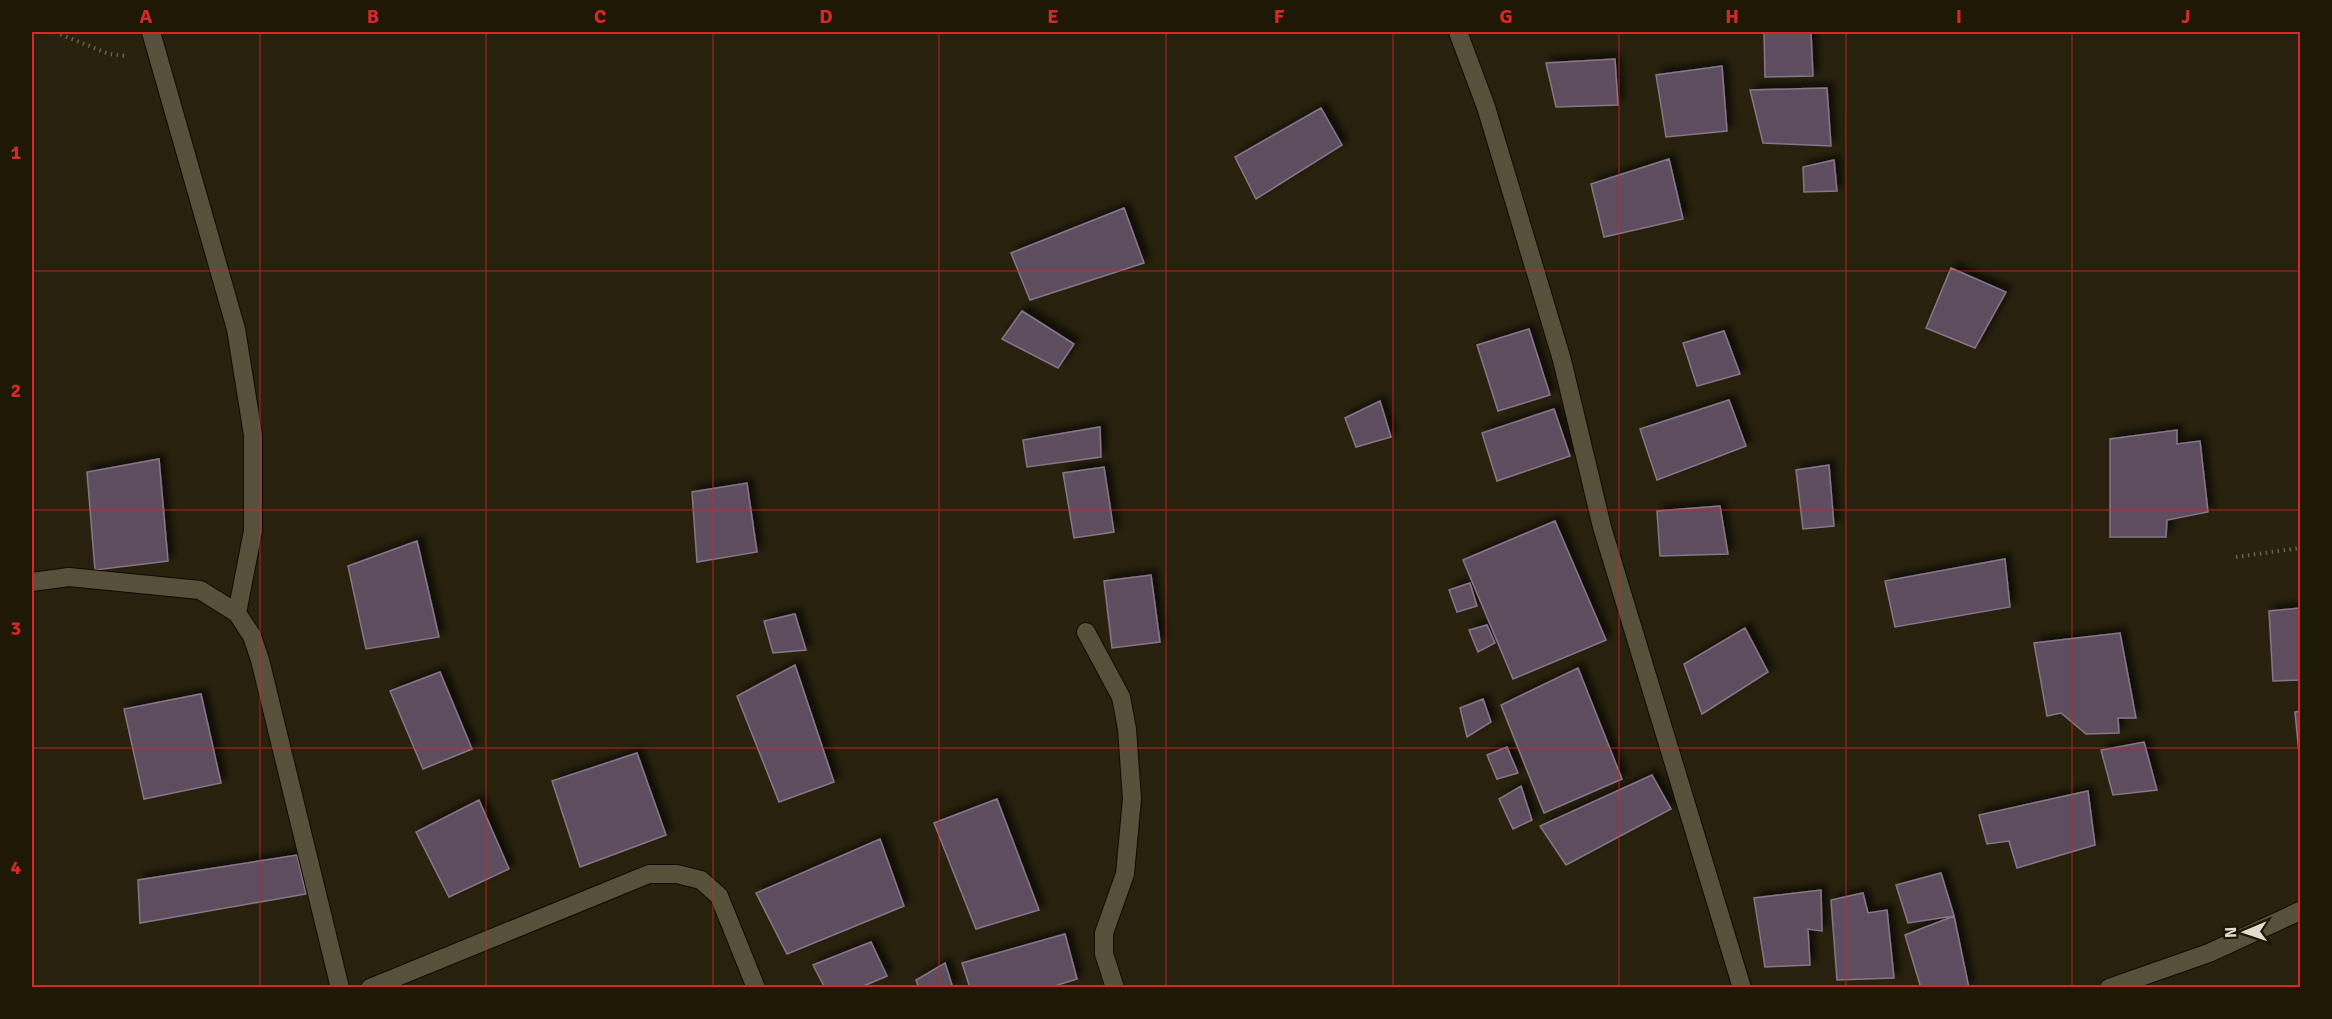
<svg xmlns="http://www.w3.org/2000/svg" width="2332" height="1019" viewBox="0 0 2332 1019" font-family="Signika,sans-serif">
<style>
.building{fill:#5d4d5f;stroke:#877689;stroke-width:1.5;filter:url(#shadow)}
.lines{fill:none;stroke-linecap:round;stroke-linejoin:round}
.minor-casing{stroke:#100b00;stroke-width:20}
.path{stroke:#696352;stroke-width:4;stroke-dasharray:1.5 4.5;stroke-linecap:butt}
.minor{stroke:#57513b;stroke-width:18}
.grid{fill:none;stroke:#d62828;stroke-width:1.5;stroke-opacity:0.55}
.neatline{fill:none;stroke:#d62828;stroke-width:2}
.grid-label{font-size:20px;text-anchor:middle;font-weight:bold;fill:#d62828}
</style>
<defs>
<filter id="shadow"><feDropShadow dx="5.5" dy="-5.5" stdDeviation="3" flood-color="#0009"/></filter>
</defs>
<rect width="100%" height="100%" fill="#27210d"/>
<path class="building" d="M1764,32L1811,33L1813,76L1765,77Z
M1615,59L1618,105L1556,107L1546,63Z
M1722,66L1727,131L1666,137L1656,75Z
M1827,88L1831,146L1763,143L1750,90Z
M1321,108L1342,145L1256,199L1235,157Z
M1669,159L1683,219L1604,237L1591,184Z
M1834,160L1837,191L1804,192L1803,167Z
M1124,208L1144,263L1030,300L1011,253Z
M1951,268L2006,292L1975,348L1926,328Z
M1022,311L1074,344L1058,368L1002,339Z
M1529,329L1550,395L1498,411L1477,345Z
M1724,331L1740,374L1697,386L1683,343Z
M1729,400L1746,446L1657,480L1640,429Z
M1380,401L1391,437L1356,447L1345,418Z
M1554,409L1570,456L1497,481L1482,433Z
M1100,427L1101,457L1027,467L1023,440Z
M2177,430V444L2200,441L2208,512L2167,520L2166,537H2110V439Z
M159,459L168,561L95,570L87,472Z
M1829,465L1834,526L1803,529L1796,470Z
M1104,467L1114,532L1074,538L1063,473Z
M747,483L757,552L697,562L692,492Z
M1720,506L1728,554L1660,556L1657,511Z
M1555,521L1606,640L1513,679L1463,560Z
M417,541L439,637L366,649L348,566Z
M2005,559L2010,607L1895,627L1885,581Z
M1151,575L1160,642L1112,648L1104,581Z
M1470,583L1477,606L1457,612L1449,590Z
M2300,608V680L2273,681L2269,611Z
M795,614L806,650L773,653L764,621Z
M1487,625L1495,643L1478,652L1469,630Z
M1745,628L1768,672L1702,714L1684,664Z
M2120,633L2136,718H2118L2119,733L2086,734L2061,713L2047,716L2034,643Z
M795,665L834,782L779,802L737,696Z
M1578,668L1622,779L1544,813L1501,705Z
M440,672L472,749L423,769L390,691Z
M201,694L221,783L144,799L124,709Z
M1483,699L1491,722L1467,737L1460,708Z
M2300,711V764L2295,712Z
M2144,742L2157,790L2113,795L2101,750Z
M1507,747L1518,773L1497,779L1487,755Z
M637,753L666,835L580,867L552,781Z
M1652,775L1671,809L1566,865L1540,826Z
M1521,786L1532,820L1513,829L1499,799Z
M2088,791L2095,845L2017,868L2009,841L1987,844L1979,815Z
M997,799L1039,910L976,929L934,823Z
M479,800L509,869L449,897L416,832Z
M880,839L904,906L787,954L756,893Z
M297,855L306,894L140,923L138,880Z
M1941,873L1954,916L1908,923L1896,885Z
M1821,890L1822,931L1808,929L1810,965L1765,967L1754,898Z
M1863,893L1868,913L1887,910L1894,978L1837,980L1831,900Z
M1954,916L1969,988H1921L1905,935Z
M1065,934L1077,979L1048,988H970L962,963Z
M871,942L887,976L859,988H825L813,965Z
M945,963L953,988H919L916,980Z"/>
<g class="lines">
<g class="minor-casing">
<path id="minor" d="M151,32L236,329L253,435V531L237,613
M1458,32L1486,107L1562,360L1602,527L1742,988
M32,582L69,577L200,590L237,613L252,636L260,660L340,988
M1086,632L1121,697L1127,729L1132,799L1125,874L1104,933V954L1115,988
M370,988L649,874H677L701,880L719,896L756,988
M2109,988L2209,953L2300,911"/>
</g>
<path class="path" d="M55,32L109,54L127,56
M2236,557L2300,548"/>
<use href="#minor" class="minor"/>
</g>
<path class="grid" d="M260,32V988M486,32V988M713,32V988M939,32V988M1166,32V988M1393,32V988M1619,32V988M1846,32V988M2072,32V988M32,271H2300M32,510H2300M32,748H2300"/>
<rect width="2332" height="1019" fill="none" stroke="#1e1804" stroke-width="66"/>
<g transform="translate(2245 932) rotate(268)" stroke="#1e1804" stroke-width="4.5" paint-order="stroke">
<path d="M0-4.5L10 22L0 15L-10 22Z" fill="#e0dcd0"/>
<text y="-9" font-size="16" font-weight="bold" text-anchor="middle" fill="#e0dcd0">N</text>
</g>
<rect x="33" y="33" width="2266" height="953" class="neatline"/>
<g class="grid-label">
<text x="146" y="23">A</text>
<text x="373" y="23">B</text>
<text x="600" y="23">C</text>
<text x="826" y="23">D</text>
<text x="1053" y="23">E</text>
<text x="1279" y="23">F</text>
<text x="1506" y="23">G</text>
<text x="1732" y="23">H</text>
<text x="1959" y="23">I</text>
<text x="2186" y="23">J</text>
<text x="16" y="159">1</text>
<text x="16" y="397">2</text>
<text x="16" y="635">3</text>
<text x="16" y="874">4</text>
</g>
</svg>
